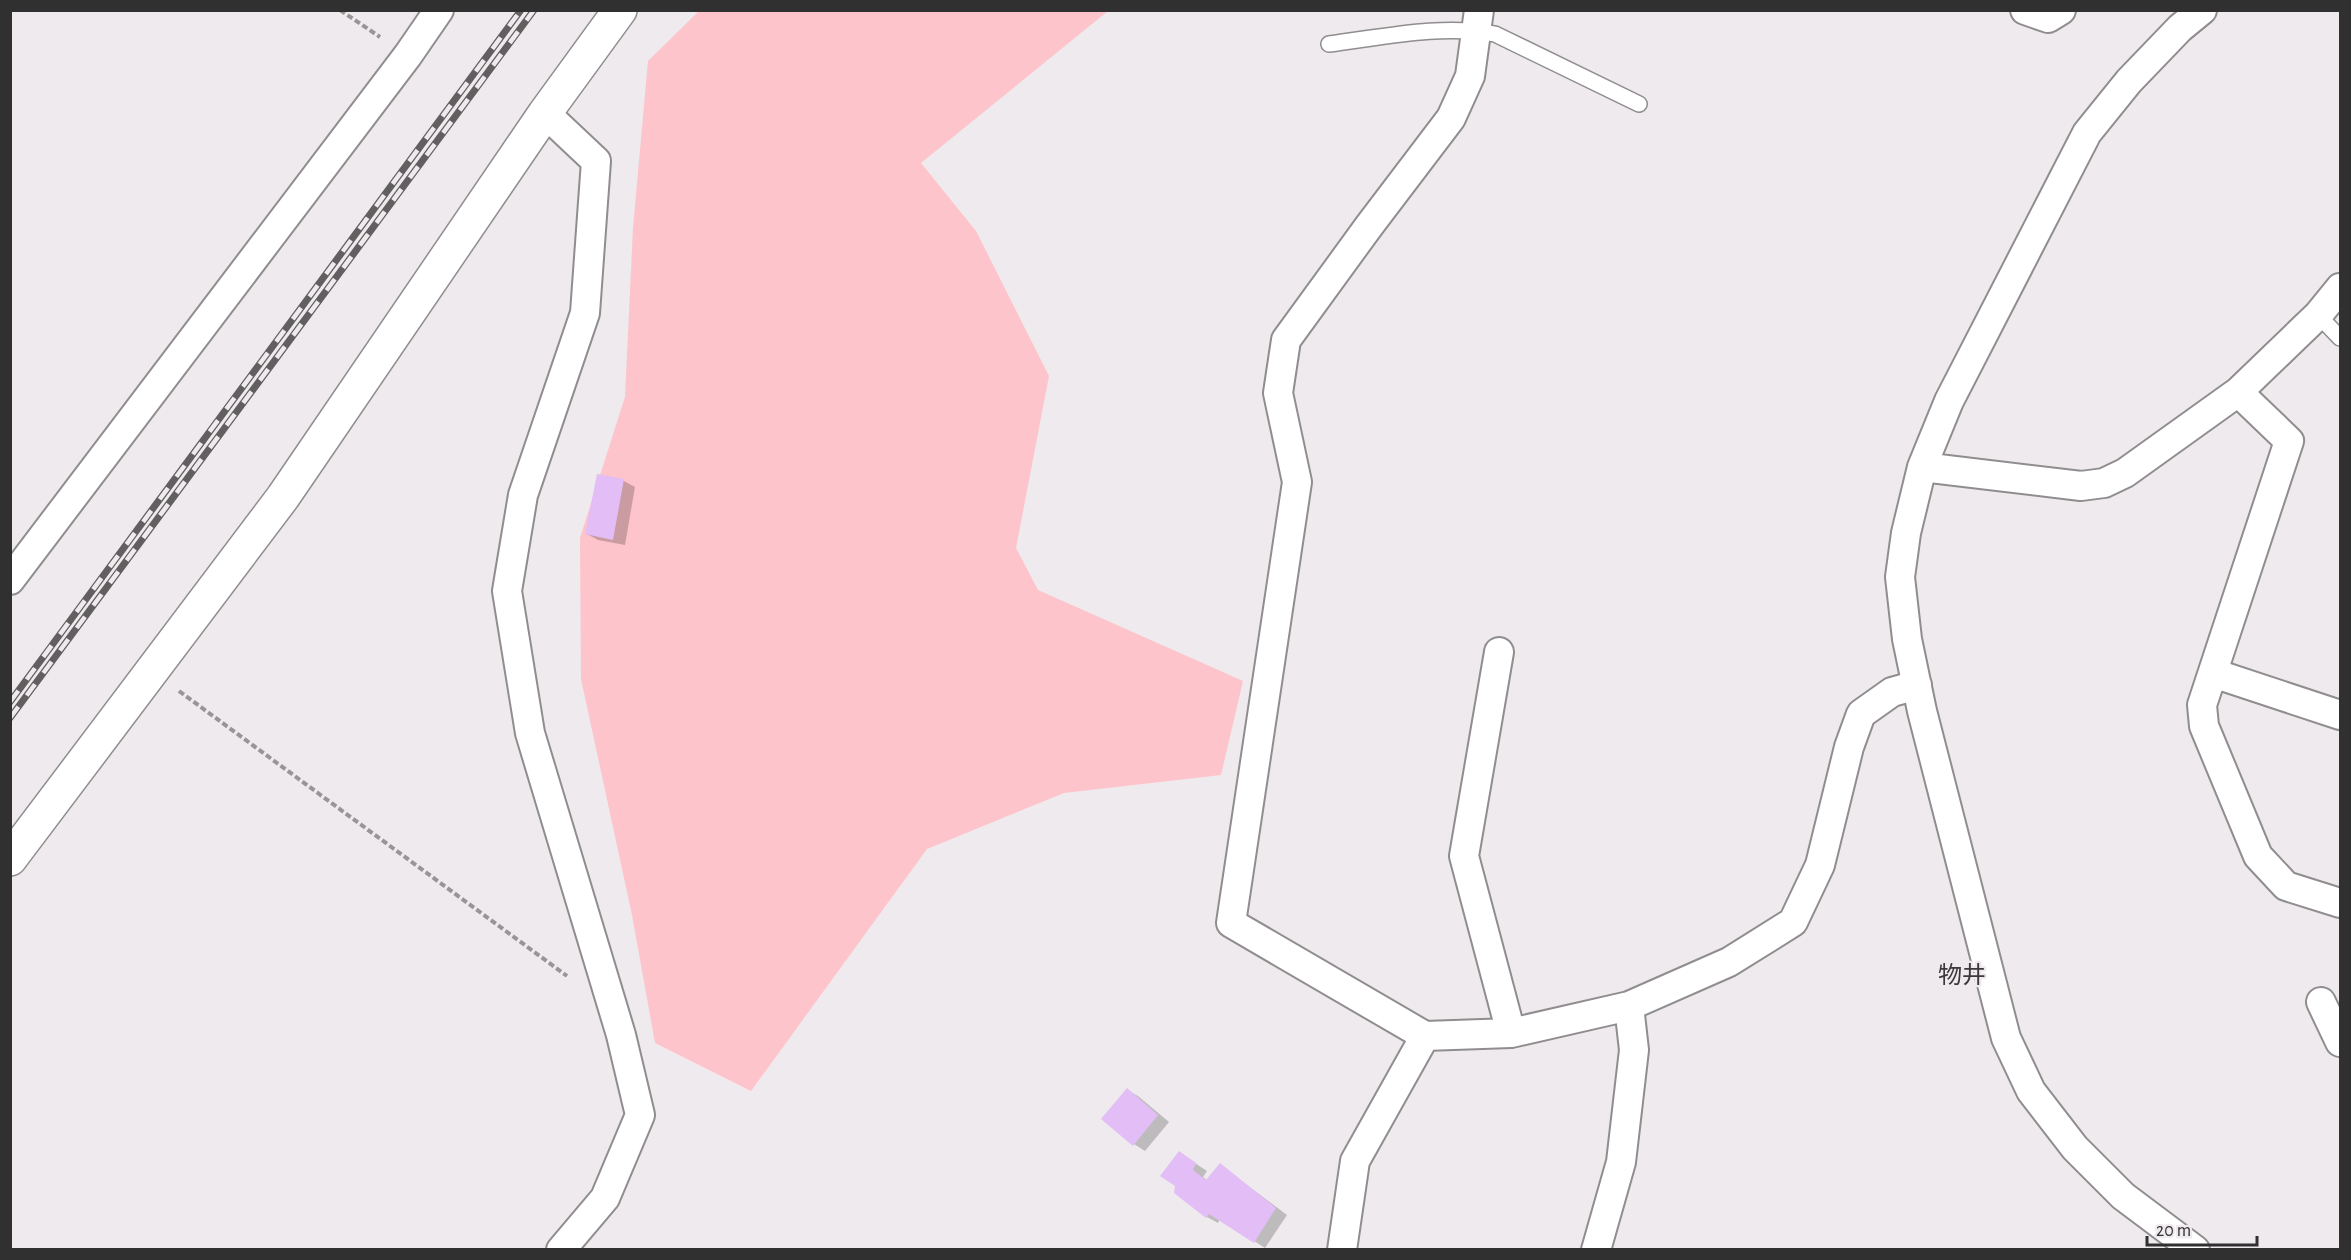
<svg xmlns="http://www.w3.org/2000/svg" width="2351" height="1260" viewBox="0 0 2351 1260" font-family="'Alegreya Sans','Noto Sans JP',sans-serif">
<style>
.green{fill:#fdc4cb}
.shadow{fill:#0003}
.building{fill:#e2bdf6}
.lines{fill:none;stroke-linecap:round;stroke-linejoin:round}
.lane-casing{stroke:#908d8f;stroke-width:18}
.street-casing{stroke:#908d8f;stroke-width:32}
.secondary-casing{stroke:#908d8f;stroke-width:36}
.path{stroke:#989597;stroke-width:4;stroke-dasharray:6 3;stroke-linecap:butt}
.lane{stroke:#fff;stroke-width:15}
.street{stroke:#fff;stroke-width:28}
.secondary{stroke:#fff;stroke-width:33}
.rail-casing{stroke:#615f60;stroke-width:7}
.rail{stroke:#eeeaed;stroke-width:4.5;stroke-dasharray:14;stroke-linecap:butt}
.labels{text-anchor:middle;stroke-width:4.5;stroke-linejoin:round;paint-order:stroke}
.quarter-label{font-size:24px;fill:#3b393b;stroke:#eeeaed}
</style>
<rect width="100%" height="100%" fill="#eeeaed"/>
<path class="green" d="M699,11H1108L921,163L976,231L1049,376L1016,548L1038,590L1243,681L1221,775L1064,793L927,849L751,1091L655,1043L632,915L581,679L580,538L625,397L633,228L648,61Z"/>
<path class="shadow" d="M598,475L624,481L635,487L625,545L598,540L587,534Z
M1127,1090L1138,1096L1169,1122L1145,1151L1134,1144Z
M1180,1153L1207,1171L1203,1177L1208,1181L1220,1165L1287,1215L1265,1248L1220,1219L1218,1223L1207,1217L1176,1192Z"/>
<path class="building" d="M597,474L624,479L613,540L585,534Z
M1127,1088L1158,1115L1133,1146L1101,1119Z
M1179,1151L1196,1163L1193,1170L1206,1180L1220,1163L1276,1208L1254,1243L1209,1214L1206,1218L1174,1193L1175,1186L1160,1176Z"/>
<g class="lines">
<g class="lane-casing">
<path id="lane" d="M1329,44C1384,37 1441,24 1495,34L1639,104
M2318,315L2340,338"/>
</g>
<g class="street-casing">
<path id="street" d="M1479,10L1470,76L1451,118L1369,226L1286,340L1278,393L1297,482L1231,923L1425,1036L1511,1033L1629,1006L1729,962L1793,922L1820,865L1849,747L1861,714L1892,692L1917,685
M2025,10L2048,18L2061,10
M545,113L596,161L585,313L523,495L507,591L530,733L621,1035L640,1115L605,1198L561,1250
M2238,392L2289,441L2202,705L2204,726L2258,856L2286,886L2340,903
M1922,467L2081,486L2104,483L2125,473L2238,392L2318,315L2340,288
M10,580L408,55L439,10
M1499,652L1464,856L1511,1033
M2213,673L2340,715
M2321,1002L2340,1042
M1342,1250L1355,1161L1425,1036
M1596,1250L1621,1162L1634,1050L1629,1006
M2195,1250L2123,1196L2075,1148L2031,1091L2006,1038L1922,711L1907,639L1900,577L1906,533L1922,467L1949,401L2087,133L2129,81L2180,28L2202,10"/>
</g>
<g class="secondary-casing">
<path id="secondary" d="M10,859L283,497L545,113L620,10"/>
</g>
<path class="path" d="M340,10L380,37
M179,691L567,976"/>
<use href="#lane" class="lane"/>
<use href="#street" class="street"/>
<use href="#secondary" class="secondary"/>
<g class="rail-casing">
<path id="rail" d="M10,702L521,10
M10,718L534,10"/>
</g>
<use href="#rail" class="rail"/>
</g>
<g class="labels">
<g class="quarter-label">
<text x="1962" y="983">物井</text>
</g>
</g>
<rect width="2351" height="1260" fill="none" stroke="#313031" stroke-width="24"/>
<path d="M2147 1236v9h110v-9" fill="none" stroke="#313031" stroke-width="3"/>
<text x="2156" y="1236" font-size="18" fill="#313031" stroke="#eeeaed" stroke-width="4.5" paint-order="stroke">20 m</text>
</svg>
